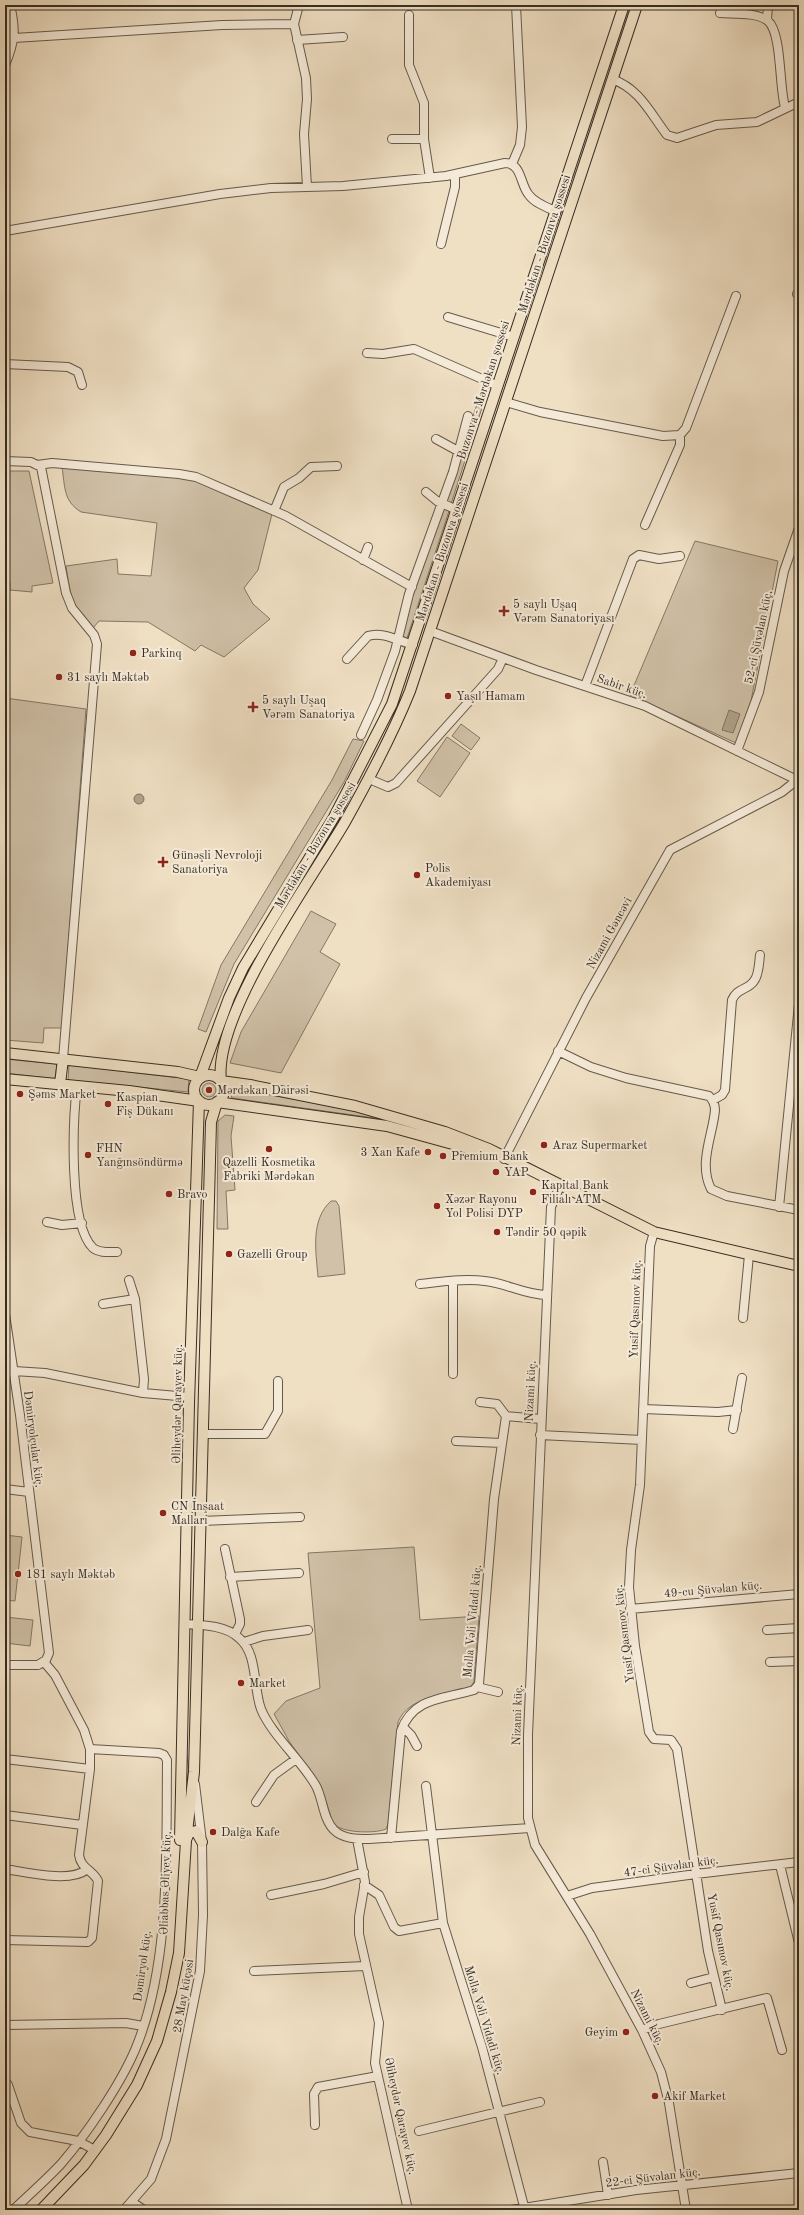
<svg xmlns="http://www.w3.org/2000/svg" width="804" height="2215" viewBox="0 0 804 2215" font-family="'Old Standard TT',serif">
<style>
.green{fill:#d0c1a8;stroke:#847865}
.water{fill:#b0a38c;stroke:#807462}
.lines{fill:none;stroke-linecap:round;stroke-linejoin:round}
.minor-casing{stroke:#655a4a;stroke-width:10}
.major-casing{stroke:#372e22;stroke-width:12}
.minor{stroke:#f5ead8;stroke-width:8}
.major{stroke:#efdfc3;stroke-width:10}
.poi-dot{fill:#8f2418;stroke:#f5ead8;stroke-width:1.5}
.labels{text-anchor:middle;stroke-width:4;stroke-linejoin:round;paint-order:stroke}
.street-label{font-size:12px;fill:#372e22;stroke:#f5ead8}
.poi-label{font-size:12px;fill:#372e22;stroke:#f5ead8;text-anchor:start}
</style>
<rect width="100%" height="100%" fill="#efdfc3"/>
<filter id="stains"><feTurbulence type="fractalNoise" baseFrequency=".005" numOctaves="4"/><feColorMatrix values="0 0 0 0 .2 0 0 0 0 .09 0 0 0 0 .02 0 0 0 .5 -.17"/></filter>
<radialGradient id="worn" r=".72"><stop offset=".6" stop-color="#630" stop-opacity="0"/><stop offset="1" stop-color="#630" stop-opacity=".3"/></radialGradient>
<path class="green" d="M484,383L489,386L451,504L445,501Z
M62,467L191,479L272,514L258,570L244,588L253,604L270,619L224,657L201,645L195,651L148,622L99,621L93,628C71,603 71,599 66,566L117,559L118,574L151,576L157,523L81,512C63,501 65,486 62,467Z
M5,471H29L53,583L32,586V592L10,590V582L5,581Z
M442,508L449,511L407,638L402,636L412,597Z
M695,541L778,561L751,701L736,743L630,695Z
M5,698L86,709L62,1028H44L43,1043L5,1040Z
M461,724L480,738L471,750L452,736Z
M447,737L470,753L440,797L417,781Z
M353,739L364,741L344,782L234,964L206,1032L198,1029L221,965L332,780Z
M311,911L336,924L320,952L340,964L281,1073L230,1063L241,1032Z
M5,1059L57,1064L55,1079L5,1073Z
M69,1065L189,1079L188,1092L68,1080Z
M202 1090a7 7 0 1 1 14 0a7 7 0 1 1-14 0Z
M233,1088L373,1114L374,1118L232,1098L230,1092Z
M225,1115L234,1116L231,1136L235,1190L226,1191L228,1229H217L218,1121Z
M331,1201H336L339,1206L345,1274L318,1277C316,1252 310,1220 331,1201Z
M5,1535L22,1537L15,1601L5,1600Z
M414,1547L420,1620L479,1616L474,1682L469,1689C444,1695 409,1696 398,1722L388,1824L386,1829C375,1834 340,1833 333,1823L321,1786L289,1741L274,1714L286,1701L320,1688L308,1553Z
M5,1617L33,1620L30,1646L5,1643Z
M184,1739L190,1775L184,1827Z"/>
<path class="water" d="M729,710L740,714L733,733L722,730Z
M134 799a5 5 0 1 1 10 0a5 5 0 1 1-10 0Z"/>
<g class="lines">
<g class="minor-casing">
<path id="minor" d="M299,5L294,24L306,78L307,99L304,134L307,187
M720,13C733,14 757,12 768,21C782,33 779,87 785,107
M409,15V65L424,103V139L430,178
M767,20L768,5
M14,38L222,25L294,24
M297,40L343,37
M5,65C15,41 16,30 10,5
M612,79C640,89 650,113 667,135L677,138L716,125L757,122L799,102
M392,139H424
M512,164L520,145L522,127L516,5
M5,231L220,194L271,188L343,186L446,176L505,163C522,163 520,185 529,195C535,203 546,207 555,211
M441,244L455,187V175
M797,294H799
M448,317L514,337
M367,353L383,354L414,349L498,386
M5,364L68,367L78,372L82,385
M506,402L540,412L663,436L680,435L686,428L736,296
M436,439L458,451
M5,461L31,462L41,467L66,593L72,608L94,635L97,644L63,1059
M37,465L52,463L179,474L196,477L286,516L412,587
M426,492L437,501L457,510
M274,511L284,487L299,478L311,467L337,466
M645,525L680,445V435
M363,560L368,547
M430,631L536,670L645,706L799,781
M347,659L368,636C382,631 399,641 413,645
M585,686L633,559L639,555L659,559L680,556
M361,735L377,700L395,651L409,594L453,472L468,416
M737,751L759,692L784,571L799,528
M369,779L388,787L396,783L498,669L503,658
M558,1051L591,1067L626,1078L709,1096C713,1100 715,1104 715,1110C713,1135 698,1163 711,1189L727,1196L799,1210
M77,1086C73,1119 68,1224 93,1248C99,1253 109,1252 117,1252
M713,1100L722,1095L725,1090L732,1000C737,988 748,990 754,981C759,975 759,963 760,955
M504,1159L586,998L670,850L782,792L797,780
M560,1186L551,1207L528,1735V1818L535,1845L590,1934L642,2030L661,2072L669,2103L686,2210
M779,1207L799,1004
M47,1222L62,1225L82,1223
M654,1232L650,1246L640,1485L631,1550L629,1587L635,1646L649,1732L654,1739L671,1740L677,1749L708,1951L722,2010
M129,1280L135,1299L144,1379L143,1393
M420,1284C441,1282 463,1278 485,1281C506,1283 525,1295 547,1295
M103,1304L135,1299
M5,1314L20,1415L49,1653L46,1660L38,1665H5
M743,1318L749,1255
M14,1371L45,1373L143,1393L189,1397
M453,1374V1281
M480,1402L497,1404L506,1416
M643,1409L718,1412L737,1410
M733,1429L742,1378
M203,1434H265L278,1411V1381
M540,1435L642,1440
M456,1441L502,1443
M5,1489L29,1492
M201,1521L300,1517
M225,1549L240,1619V1624L235,1634
M230,1577L299,1573
M630,1609L799,1594
M184,1624C202,1625 225,1625 239,1638C258,1653 253,1688 261,1709C271,1734 302,1761 316,1786C323,1799 323,1819 334,1830C343,1839 357,1839 369,1839L530,1828
M767,1630L799,1628
M244,1642L263,1636L308,1630
M770,1662L799,1661
M477,1687L498,1692
M403,1727L411,1735L417,1746
M5,1759L90,1769
M426,1786L443,1923L482,2047L525,2210
M256,1802L274,1775L296,1759
M5,1815L82,1825
M391,1838L401,1731C413,1697 444,1699 474,1690L479,1684L494,1499L506,1416L541,1419
M357,1839L365,1882L359,1917V1934L379,2023L375,2063L408,2210
M780,1865L799,1943
M5,1869C25,1872 70,1883 86,1870
M364,1885L379,1895L394,1927L399,1931L443,1923
M271,1895L324,1884L364,1872
M567,1896L592,1888L696,1874L799,1862
M5,1940L88,1942L92,1938L98,1881C93,1870 81,1869 79,1855L90,1769V1749L84,1730L55,1675L44,1662
M254,1971L365,1966
M691,1983L714,1977
M5,2025L126,2023L143,2026
M642,2030L659,2024L767,1998L782,2050
M5,2081L8,2085L21,2123L30,2132L78,2141L91,2148
M315,2125L314,2094L318,2087L378,2076
M419,2131L540,2102
M603,2162L608,2195
M132,2202L144,2210
M13,2210C29,2195 46,2180 61,2164C86,2135 120,2085 135,2050C171,1965 166,1852 167,1760L164,1755L159,1753L90,1749
M124,2210L151,2179L166,2139L200,1971L203,1915L202,1842L195,1784
M511,2210L636,2190L799,2173"/>
</g>
<g class="major-casing">
<path id="major" d="M637,5L410,691C392,736 369,779 345,822C310,882 213,1014 221,1081L250,1085L355,1106L445,1132L489,1149L654,1232L799,1266
M5,1053L178,1072L200,1077L229,998L243,968L334,817L392,704L624,5
M194 1090a15 15 0 1 1 30 0a15 15 0 1 1-30 0Z
M5,1079L129,1091L199,1101L189,1403L180,1840
M60,1084L63,1059
M186,1840L189,1833L196,1831L202,1842
M41,2210L84,2165L106,2135L137,2085L157,2041L171,1992L179,1953L186,1841L194,1772L211,1122L217,1102L387,1126L489,1154"/>
</g>
<use href="#minor" class="minor"/>
<use href="#major" class="major"/>
</g>
<g class="poi-dot">
<path d="M502 605h4v4h4v4h-4v4h-4v-4h-4v-4h4z"/>
<circle cx="133" cy="653" r="4"/>
<circle cx="59" cy="677" r="4"/>
<circle cx="448" cy="696" r="4"/>
<path d="M251 701h4v4h4v4h-4v4h-4v-4h-4v-4h4z"/>
<path d="M161 856h4v4h4v4h-4v4h-4v-4h-4v-4h4z"/>
<circle cx="417" cy="875" r="4"/>
<circle cx="209" cy="1090" r="4"/>
<circle cx="20" cy="1094" r="4"/>
<circle cx="108" cy="1104" r="4"/>
<circle cx="544" cy="1145" r="4"/>
<circle cx="269" cy="1149" r="4"/>
<circle cx="428" cy="1152" r="4"/>
<circle cx="88" cy="1155" r="4"/>
<circle cx="443" cy="1156" r="4"/>
<circle cx="496" cy="1172" r="4"/>
<circle cx="533" cy="1192" r="4"/>
<circle cx="169" cy="1194" r="4"/>
<circle cx="437" cy="1206" r="4"/>
<circle cx="497" cy="1232" r="4"/>
<circle cx="229" cy="1254" r="4"/>
<circle cx="163" cy="1513" r="4"/>
<circle cx="18" cy="1574" r="4"/>
<circle cx="241" cy="1683" r="4"/>
<circle cx="213" cy="1832" r="4"/>
<circle cx="626" cy="2032" r="4"/>
<circle cx="655" cy="2096" r="4"/>
</g>
<g class="labels">
<g class="street-label">
<text transform="translate(544 244) rotate(-72)" y="4">Mərdəkan - Buzonva şossesi</text>
<text transform="translate(483 390) rotate(-72)" y="4">Buzonva - Mərdəkan şossesi</text>
<text transform="translate(442 552) rotate(-72)" y="4">Mərdəkan - Buzonva şossesi</text>
<text transform="translate(758 637) rotate(-78)" y="4">52-ci Şüvəlan küç.</text>
<text transform="translate(622 686) rotate(19)" y="4">Sabir küç.</text>
<text transform="translate(315 845) rotate(-59)" y="4">Mərdəkan - Buzonva şossesi</text>
<text transform="translate(609 933) rotate(-61)" y="4">Nizami Gəncəvi</text>
<text transform="translate(635 1309) rotate(-88)" y="4">Yusif Qasımov küç.</text>
<text transform="translate(530 1391) rotate(-87)" y="4">Nizami küç.</text>
<text transform="translate(177 1404) rotate(-89)" y="4">Əliheydər Qarayev küç.</text>
<text transform="translate(34 1439) rotate(83)" y="4">Dəmiryolçular küç.</text>
<text transform="translate(713 1589) rotate(-5)" y="4">49-cu Şüvəlan küç.</text>
<text transform="translate(472 1621) rotate(-85)" y="4">Molla Vəli Vidadi küç.</text>
<text transform="translate(624 1634) rotate(-97)" y="4">Yusif Qasımov küç.</text>
<text transform="translate(517 1715) rotate(-88)" y="4">Nizami küç.</text>
<text transform="translate(671 1866) rotate(-8)" y="4">47-ci Şüvəlan küç.</text>
<text transform="translate(165 1883) rotate(-88)" y="4">Əliabbas Əliyev küç.</text>
<text transform="translate(721 1942) rotate(79)" y="4">Yusif Qasımov küç.</text>
<text transform="translate(142 1966) rotate(-82)" y="4">Dəmiryol küç.</text>
<text transform="translate(183 1996) rotate(-80)" y="4">28 May küçəsi</text>
<text transform="translate(648 2017) rotate(63)" y="4">Nizami küç.</text>
<text transform="translate(485 2020) rotate(73)" y="4">Molla Vəli Vidadi küç.</text>
<text transform="translate(401 2116) rotate(78)" y="4">Əliheydər Qarayev küç.</text>
<text transform="translate(653 2177) rotate(-7)" y="4">22-ci Şüvəlan küç.</text>
</g>
<g class="poi-label">
<text x="513" y="608">5 saylı Uşaq<tspan x="513" dy="14">Vərəm Sanatoriyası</tspan></text>
<text x="141" y="657">Parkinq</text>
<text x="67" y="681">31 saylı Məktəb</text>
<text x="456" y="700">Yaşıl Hamam</text>
<text x="262" y="704">5 saylı Uşaq<tspan x="262" dy="14">Vərəm Sanatoriya</tspan></text>
<text x="172" y="859">Günəşli Nevroloji<tspan x="172" dy="14">Sanatoriya</tspan></text>
<text x="425" y="872">Polis<tspan x="425" dy="14">Akademiyası</tspan></text>
<text x="217" y="1094">Mərdəkan Dairəsi</text>
<text x="28" y="1098">Şəms Market</text>
<text x="116" y="1101">Kaspian<tspan x="116" dy="14">Fiş Dükanı</tspan></text>
<text x="552" y="1149">Araz Supermarket</text>
<text x="96" y="1152">FHN<tspan x="96" dy="14">Yanğınsöndürmə</tspan></text>
<text x="420" y="1156" text-anchor="end">3 Xan Kafe</text>
<text x="451" y="1160">Premium Bank</text>
<text x="269" y="1166" text-anchor="middle">Qazelli Kosmetika<tspan x="269" dy="14">Fabriki Mərdəkan</tspan></text>
<text x="504" y="1176">YAP</text>
<text x="541" y="1189">Kapital Bank<tspan x="541" dy="14">Filialı ATM</tspan></text>
<text x="177" y="1198">Bravo</text>
<text x="445" y="1203">Xəzər Rayonu<tspan x="445" dy="14">Yol Polisi DYP</tspan></text>
<text x="505" y="1236">Təndir 50 qəpik</text>
<text x="237" y="1258">Gazelli Group</text>
<text x="171" y="1510">CN İnşaat<tspan x="171" dy="14">Malları</tspan></text>
<text x="26" y="1578">181 saylı Məktəb</text>
<text x="249" y="1687">Market</text>
<text x="221" y="1836">Dalğa Kafe</text>
<text x="618" y="2036" text-anchor="end">Geyim</text>
<text x="663" y="2100">Akif Market</text>
</g>
</g>
<rect width="804" height="2215" fill="none" stroke="#efdfc3" stroke-width="20"/>
<rect x="6" y="6" width="792" height="2203" fill="none" stroke="#372e22" stroke-width="2"/>
<rect x="10" y="10" width="784" height="2195" fill="none" stroke="#372e22"/>
<rect width="100%" height="100%" filter="url(#stains)"/>
<rect width="100%" height="100%" fill="url(#worn)"/>
</svg>
